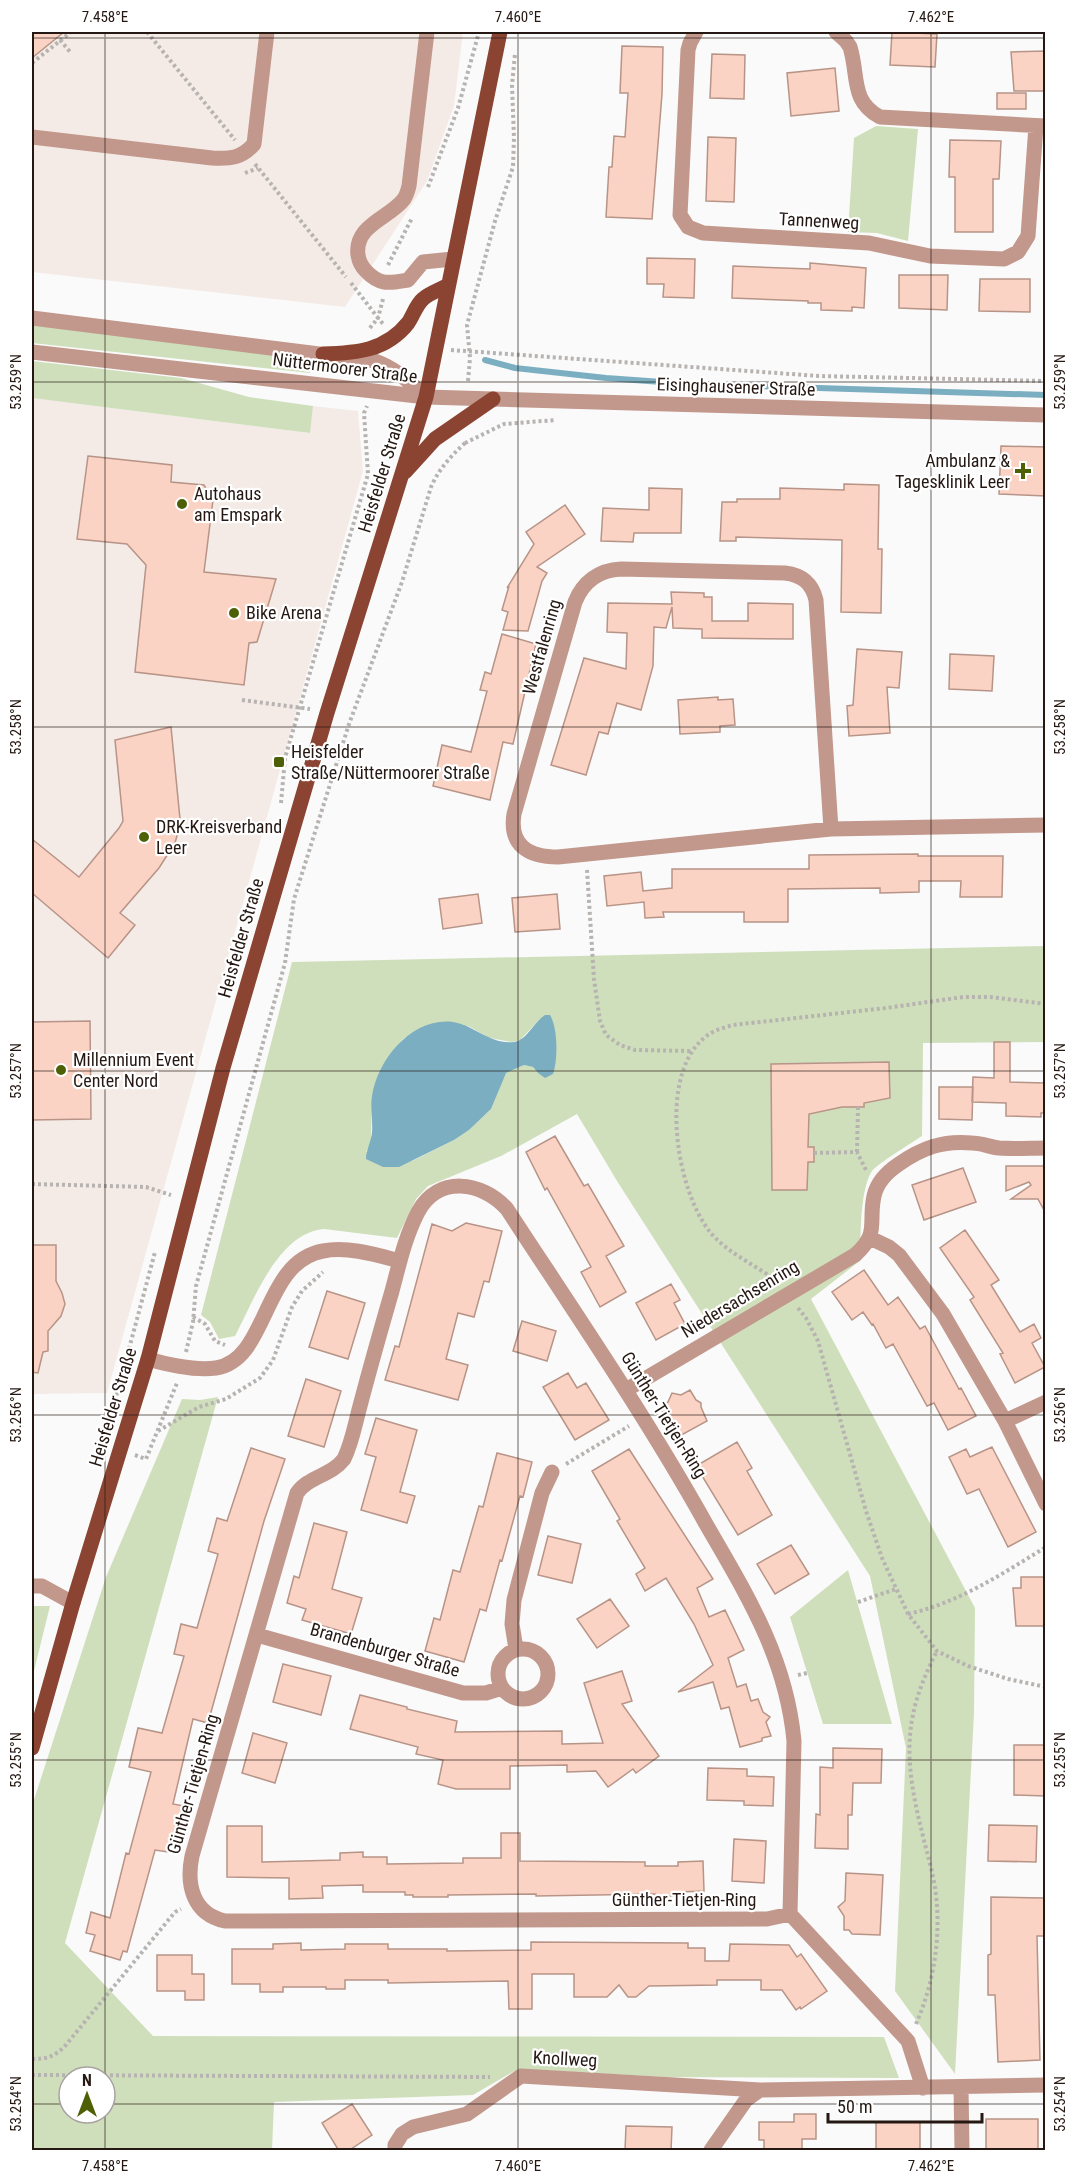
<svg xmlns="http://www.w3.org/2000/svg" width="1077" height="2182" viewBox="0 0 1077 2182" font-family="'Roboto Condensed',sans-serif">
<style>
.built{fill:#f4ebe7}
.green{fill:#cfdfbb;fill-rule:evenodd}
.water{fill:#7aaec0}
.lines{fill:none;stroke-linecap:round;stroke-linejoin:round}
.stream{stroke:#7aaec0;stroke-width:6}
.building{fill:#fad3c4;stroke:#b79487;stroke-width:1.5}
.path{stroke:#b7b3b1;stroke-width:4;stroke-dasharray:3 3;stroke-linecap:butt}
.minor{stroke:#c2978c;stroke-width:15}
.major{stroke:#8b4332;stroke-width:15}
.ticks{fill:none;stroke:#251813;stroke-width:1.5;stroke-opacity:0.45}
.poi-dot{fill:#4e6005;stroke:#fff;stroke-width:2}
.labels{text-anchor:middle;stroke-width:4.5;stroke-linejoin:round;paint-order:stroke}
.street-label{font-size:18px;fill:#251813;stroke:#fff}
.poi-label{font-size:18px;fill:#251813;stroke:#fff;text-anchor:start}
.neatline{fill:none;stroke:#251813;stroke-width:2}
.ticks-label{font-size:15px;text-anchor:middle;fill:#251813}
</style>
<rect width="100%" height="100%" fill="#fafafa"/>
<path class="built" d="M32,32H463L454,106L427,181L345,307L32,272Z
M32,398L309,433L313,406L358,411L363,471L107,1393L32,1394Z"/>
<path class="green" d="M876,126L918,129L908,241L877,233L848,232L854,138Z
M32,324L311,359L310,373L32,343Z
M32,361L181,378L249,397L313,406L310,433L32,398Z
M1045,946V1042L923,1043L922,1136C913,1142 876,1165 872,1171C860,1189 860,1239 861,1260L811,1299L975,1608L974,1713L955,2074L895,1991L906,1748L870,1576L617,1181L577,1114L501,1156L428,1186L416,1199L397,1238L324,1229C278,1233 254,1300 235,1336L219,1339L210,1322L201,1315L292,962ZM540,1019L555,1031V1043L538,1073L533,1067L524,1065L505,1073L491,1109L469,1130L454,1140L412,1161L366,1152L371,1143L372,1096L383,1066L402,1040L415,1031L468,1026L490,1038L512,1042L520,1040Z
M218,1397L65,1943L153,2036L884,2037L899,2078L666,2077L518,2069L473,2095L274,2102L272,2150H32V1806L106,1577L182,1399L200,1400ZM69,2077H105V2113H69Z
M848,1570L892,1724H823L790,1617Z
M32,1606H50L32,1679Z"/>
<path class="water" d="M545,1015H550C558,1028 558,1060 553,1074L545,1078L538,1073L533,1067L524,1065L506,1073L491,1109L469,1130L454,1140L399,1167H383L366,1159C366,1150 371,1142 372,1133C373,1120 370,1108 372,1096C378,1058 413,1017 453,1022C474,1025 491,1045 514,1042C527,1040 534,1022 545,1015Z"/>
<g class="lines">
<path class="stream" d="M485,360L515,368L606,378L690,384L1046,395"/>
</g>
<path class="building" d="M32,32H64L32,58Z
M892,32L937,34L935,67L890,65Z
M622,46L663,47L662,94L652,219L606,217L609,167H612L614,136L625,137L628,93H620Z
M1046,51V91H1014L1011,52Z
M712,54L745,55L744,99L710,98Z
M835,68L839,111L791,116L787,73Z
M997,93H1026V109H997Z
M708,137L736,138L734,202L706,201Z
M950,140L1001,141L999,179H993V232H955V177H949Z
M647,258L695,259L694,298L663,297L664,284H647Z
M810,263L866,268L864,308L852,307V311L821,310V303H808V301L732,298L733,266L810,269Z
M899,275H948L947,310L899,308Z
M980,279H1030V312L979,311Z
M1001,446L1046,447V496L999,494Z
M88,456L172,465L171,482L204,485L213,500L204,572L276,579L257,642L249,643L244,685L135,672L146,565L127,544L77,539Z
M844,484L879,485L878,549H882L881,613L841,612L842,540L736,537V541H720L722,502H737V499H780V488L844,490Z
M649,488L682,489L681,533H634L633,542L601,541L603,508L649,510Z
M565,505L585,534L537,567L547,573L542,581L528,631L503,630L508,612L502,610L509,586L507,588L534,544L526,532Z
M671,592L704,593V597H712V621H748V603L793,604V639L702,638V629L673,628L672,607L666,628L654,627L653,666L641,710L617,703L608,734L599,732L586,775L551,765L584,658L626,669L627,633L607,632L608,603L672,604Z
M502,634L536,644L513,744L503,742L490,800L433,786L442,745L471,752L487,691L480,690L485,672L491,674Z
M857,649L902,652L899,688L887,687L890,733L849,736L847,706L853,705Z
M950,654L994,656L992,691L949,689Z
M718,697V700L733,699L735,725L720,726V732L680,734L678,700Z
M171,727L180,819L178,832L175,843L159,868L120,913L135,925L108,958L32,893V839L79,877L119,828L123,821L115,740Z
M918,854V856H1003L1002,897H960L961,881H919V892L880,893V888L788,889V922H744V912H663L664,917L645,918L644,902L607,906L604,876L641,872L643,891L672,888V869H809V855Z
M478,894L482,923L443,929L439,899Z
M557,894L560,929L515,932L512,898Z
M90,1021L91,1119L32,1120V1022Z
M994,1042H1010V1082L1046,1083V1113H1041V1117L1006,1116V1103L972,1102L973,1077L994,1078Z
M889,1062L890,1098L864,1103V1107H842L809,1114L808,1147H814V1162H808L807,1190H772L771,1064Z
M939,1087H973L972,1120L939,1119Z
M555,1136L584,1186L588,1184L624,1246L606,1256L626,1292L600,1307L581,1272L591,1267L547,1188L545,1190L526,1152Z
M1006,1166H1046V1214L1038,1199H1011L1031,1185L1029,1182L1006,1191Z
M963,1168L976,1202L924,1220L912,1185Z
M466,1223L502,1231L489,1282L484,1281L474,1317L458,1313L446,1359L468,1365L458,1400L385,1380L395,1346L399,1347L432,1224L452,1231Z
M965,1230L999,1280L991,1285L1020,1332L1034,1324L1041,1338L1032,1343L1045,1367L1015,1383L1000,1354L1003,1353L970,1300L974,1297L940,1248Z
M32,1245H56V1281L62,1293L65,1304L61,1316L48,1331V1351L43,1352L38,1373L32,1372Z
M864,1270L888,1305L898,1297L920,1329L925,1326L959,1389L961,1388L976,1416L948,1430L934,1403L927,1406L893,1344L886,1348L873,1324L872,1325L863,1312L852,1320L832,1292Z
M671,1284L680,1300L674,1303L685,1324L656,1340L636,1303Z
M327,1291L365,1303L348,1359L309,1347Z
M522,1321L556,1331L547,1361L513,1351Z
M568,1373L577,1388L586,1383L609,1420L575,1440L543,1387Z
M306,1379L341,1391L324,1447L288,1436Z
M690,1390L696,1400L701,1403V1407L707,1421L676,1438L660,1407L668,1402L672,1393L681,1395Z
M376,1418L417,1430L400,1492L415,1496L407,1523L361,1510L376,1457L365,1454Z
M737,1442L752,1468L747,1471L772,1515L738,1535L696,1466Z
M992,1447L1036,1532L1008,1547L979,1489L967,1494L949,1457L966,1449L970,1457Z
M251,1448L285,1459L264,1521L208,1723L193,1719L173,1804L184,1806L176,1837L172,1836L168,1852L155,1850L127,1952L123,1951L120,1960L90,1951L95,1935L86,1933L91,1912L110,1918L126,1853L129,1854L151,1772L129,1767L138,1728L162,1733L184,1656L174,1654L181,1624L197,1628L218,1554L208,1551L217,1518L227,1521Z
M629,1449L713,1579L697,1588L709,1617L725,1610L744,1650L728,1658L737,1687L746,1684L751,1701L758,1699L763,1712L770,1717L766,1722L771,1736L762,1738V1741L740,1747L729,1707L721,1709L713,1682L678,1692L713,1665L694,1624L666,1578L645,1591L636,1574L645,1568L617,1521L620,1519L592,1471Z
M497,1453L532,1462L523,1497L520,1496L502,1561L500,1560L486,1611L480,1609L464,1662L425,1651L434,1618L440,1620L453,1570L460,1572L479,1506L483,1507Z
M314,1523L347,1532L332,1589L362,1598L351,1634L302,1620L306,1609L287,1603L294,1576L299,1578Z
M548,1536L581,1544L572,1583L538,1575Z
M791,1545L809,1574L775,1594L757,1564Z
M1021,1577H1046V1626H1016L1013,1588H1021Z
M610,1599L629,1626L597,1648L577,1619Z
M283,1664L331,1676L321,1715L273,1702Z
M622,1671L632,1701L622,1704L659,1756L636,1773L633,1769L608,1787L596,1771L567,1772V1765L510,1766V1789H456L438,1784L443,1760L416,1754L418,1747L350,1729L360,1695L407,1707V1709L457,1721L455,1732L562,1731V1744L603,1743L584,1683Z
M253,1733L287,1743L275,1783L242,1773Z
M1014,1745H1046V1796L1014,1795Z
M833,1748L882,1749L881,1783H853L852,1815H848V1849L815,1848L816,1814L820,1815V1767L833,1768Z
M708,1768L747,1769V1776L774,1777L773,1806L744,1805V1801L707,1800Z
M989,1825L1037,1826L1036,1862L988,1861Z
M227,1826H262V1862L340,1860V1853L363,1852V1857H387V1864L463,1863V1858H501V1833H520V1861L645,1862V1866H678V1862L703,1861L704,1891L679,1892V1896H655V1894L536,1896V1894L448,1895V1897H413V1895H405V1892H363V1885L322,1886L323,1898L289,1899V1878L227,1877Z
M734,1839L766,1841L764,1883L732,1881Z
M846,1873L883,1875L880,1935L852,1934L849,1930H844V1916L838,1907L845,1901Z
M991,1897L1044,1898V1936H1037L1040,2060L998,2062L995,1995H988V1955L991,1954Z
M531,1942L688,1943V1948H705V1961H729L730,1944L789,1945L797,1957L801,1954L827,1991L801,2009L800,2007L796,2010L782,1990H761V1980H717V1985L649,1986L636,1997H628L619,1985L607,1997H574V1974H532V2009H509L508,1981L388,1983V1980H345V1989H326V1987H283V1992H260V1984H232V1949H273V1944L301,1943V1950L345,1949V1944H388V1949H447V1951L531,1950Z
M157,1955H192V1974H204V2000H185V1991H157Z
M352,2104L372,2135L348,2151H339L322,2123Z
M794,2114H816V2139H802V2150H764V2140H759V2122H794Z
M986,2119H1038V2151H986Z
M876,2122H920V2151H876Z
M626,2126L672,2127L671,2151H625Z"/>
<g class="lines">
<path class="path" d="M147,32L235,140
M60,40L71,53
M32,63L71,32
M255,164L346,277
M245,173L258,168
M428,187L458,108L479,32
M388,265L412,218
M351,283L378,318L369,329
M383,299L378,318L384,325
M451,350L819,376L1046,381
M468,381L470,358L467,325L495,221L513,167L514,138L512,85L515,54
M465,443L504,424L556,420
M242,700L310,709
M281,803L285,758L368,474L364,413L367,406
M587,870L594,979L600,1021L606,1035L620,1045L635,1050L692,1051
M857,1152L858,1107
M814,1153L857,1152L867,1172
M32,1184L146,1187L171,1195
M777,1281C755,1265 726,1252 710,1232C676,1190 658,1076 704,1038C713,1030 723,1028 733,1025L886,1008L963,997H990L1046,1004
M798,1308L806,1318L818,1341L866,1511L882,1558L908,1614L937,1651L968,1666L1008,1679L1046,1687
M193,1317L205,1324L215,1341L225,1345
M186,1352L193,1322L196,1286L285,963L294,899L349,724L402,582L431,487C439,469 450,457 465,443V440
M115,1401L155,1252
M158,1431L199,1407L226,1399L260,1378L273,1360L292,1307L302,1291L323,1272
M135,1455L146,1459L177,1383
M566,1464L629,1426
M858,1602L896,1589
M908,1614C958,1603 1002,1574 1046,1547
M798,1675L807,1673
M916,2024C937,1976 944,1919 931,1868C919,1819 902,1766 913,1715C917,1693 927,1671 937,1651
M32,2059C47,2059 54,2057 65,2046L175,1912L181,1909
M32,2075L490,2077"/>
<path class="minor" d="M427,32L409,186C408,190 406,196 404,199C390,218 354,225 358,255C359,262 361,266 366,271C380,286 390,283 408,280L423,262L453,259
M696,32L690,43L688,50L680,215L688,227L703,233L869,243L930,256L1004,259L1018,252L1028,236L1036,126
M836,32L846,41L850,47C859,76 850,101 880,117L1045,126
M32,137L212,158C231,159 242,158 254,144L267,32
M32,318L375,361C396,368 410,383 426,397
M32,352L426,397L1046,415
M831,829L816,600C812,583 802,575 785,573L621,569C599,570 583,582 575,602L514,814C509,845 528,857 558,857L831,829L1046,825
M870,1238L889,1247L899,1255L943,1314L1005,1421L1046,1504
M148,1359C169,1365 194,1371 216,1368C269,1360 262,1262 323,1251C348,1246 377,1255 400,1261
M626,1390L855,1255C880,1233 868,1223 874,1196C877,1182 887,1172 899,1164C922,1148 943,1140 972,1143C981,1143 990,1147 999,1148C1015,1149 1030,1148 1046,1148
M1005,1421L1046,1402
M32,1586H42L73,1603
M257,1635L463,1693H486L502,1688
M516,1649L512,1624L514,1600L542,1493L552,1472
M498 1674a25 25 0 1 1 50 0a25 25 0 1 1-50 0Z
M790,1914L794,1741C786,1657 747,1595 706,1524C645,1415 575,1313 507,1209C482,1181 438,1175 418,1212C405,1237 399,1265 392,1291C381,1329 370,1368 360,1406C355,1424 352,1443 344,1459C331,1476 309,1476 297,1493L192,1856C186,1885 193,1914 225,1921L767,1919L790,1914L908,2041L923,2088
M961,2088L962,2150
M395,2150V2145L402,2134L413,2127L467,2114L521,2076L760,2090L1046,2085
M711,2150L746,2100L760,2090"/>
<path class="major" d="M323,354C356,353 386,351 408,323C413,316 416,305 423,299C429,293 440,290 448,285
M405,472L435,439L493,399
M32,1748L73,1603L148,1359L223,1068L327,713L426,397L500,32"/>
</g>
<path class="ticks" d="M105,32V2077M518,32V2150M931,32V2150M32,38H1046M32,382H1046M32,727H1046M32,1071H1046M32,1415H1046M32,1760H1046M32,2104H69M105,2104H1046M105,2113V2150"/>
<g class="poi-dot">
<path d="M1020 462h6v6h6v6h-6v6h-6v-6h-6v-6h6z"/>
<circle cx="182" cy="504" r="6"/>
<circle cx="234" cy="613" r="6"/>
<rect x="273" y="756" width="12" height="12" rx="3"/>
<circle cx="144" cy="837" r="6"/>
<circle cx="61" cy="1070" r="6"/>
</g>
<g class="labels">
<g class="street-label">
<text transform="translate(819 221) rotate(3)" y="6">Tannenweg</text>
<text transform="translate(345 368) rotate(7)" y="6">Nüttermoorer Straße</text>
<text transform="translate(736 387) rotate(2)" y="6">Eisinghausener Straße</text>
<text transform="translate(382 473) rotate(-73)" y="6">Heisfelder Straße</text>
<text transform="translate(542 647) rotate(-74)" y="6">Westfalenring</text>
<text transform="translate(241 938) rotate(-74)" y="6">Heisfelder Straße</text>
<text transform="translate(740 1299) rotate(-31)" y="6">Niedersachsenring</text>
<text transform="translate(113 1407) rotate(-73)" y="6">Heisfelder Straße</text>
<text transform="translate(664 1415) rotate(58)" y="6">Günther-Tietjen-Ring</text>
<text transform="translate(385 1650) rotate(16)" y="6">Brandenburger Straße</text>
<text transform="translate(193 1784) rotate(-74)" y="6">Günther-Tietjen-Ring</text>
<text x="684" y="1906">Günther-Tietjen-Ring</text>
<text transform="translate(565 2059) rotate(3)" y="6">Knollweg</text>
</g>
<g class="poi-label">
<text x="1010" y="467" text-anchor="end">Ambulanz &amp;<tspan x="1010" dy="21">Tagesklinik Leer</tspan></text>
<text x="194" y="500">Autohaus<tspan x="194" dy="21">am Emspark</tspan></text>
<text x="246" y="619">Bike Arena</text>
<text x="291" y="758">Heisfelder<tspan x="291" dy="21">Straße/Nüttermoorer Straße</tspan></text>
<text x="156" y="833">DRK-Kreisverband<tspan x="156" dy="21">Leer</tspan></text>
<text x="73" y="1066">Millennium Event<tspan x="73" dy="21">Center Nord</tspan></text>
</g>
</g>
<rect width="1077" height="2182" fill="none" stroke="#ffffff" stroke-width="66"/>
<g transform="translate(87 2095)"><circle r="28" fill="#ffffff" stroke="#a8a3a1" stroke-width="1.5"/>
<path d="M0-4.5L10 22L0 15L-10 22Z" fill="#4e6005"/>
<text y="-9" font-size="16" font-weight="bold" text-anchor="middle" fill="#251813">N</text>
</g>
<path d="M828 2113v9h154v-9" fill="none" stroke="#251813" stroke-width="3"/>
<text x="837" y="2113" font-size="18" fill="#251813" stroke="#ffffff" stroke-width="4.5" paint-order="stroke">50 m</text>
<rect x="33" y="33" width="1011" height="2116" class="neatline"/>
<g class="ticks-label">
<text x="105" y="22">7.458°E</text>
<text x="518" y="22">7.460°E</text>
<text x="931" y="22">7.462°E</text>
<text transform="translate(16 382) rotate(-90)" y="5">53.259°N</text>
<text transform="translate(1060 382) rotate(-90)" y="5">53.259°N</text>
<text transform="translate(16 727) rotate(-90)" y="5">53.258°N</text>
<text transform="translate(1060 727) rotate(-90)" y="5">53.258°N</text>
<text transform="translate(16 1071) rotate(-90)" y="5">53.257°N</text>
<text transform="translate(1060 1071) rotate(-90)" y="5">53.257°N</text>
<text transform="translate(16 1415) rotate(-90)" y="5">53.256°N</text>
<text transform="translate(1060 1415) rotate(-90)" y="5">53.256°N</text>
<text transform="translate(16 1760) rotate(-90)" y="5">53.255°N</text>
<text transform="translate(1060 1760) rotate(-90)" y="5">53.255°N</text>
<text transform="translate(16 2104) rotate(-90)" y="5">53.254°N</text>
<text transform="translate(1060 2104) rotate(-90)" y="5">53.254°N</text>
<text x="105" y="2171">7.458°E</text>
<text x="518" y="2171">7.460°E</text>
<text x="931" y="2171">7.462°E</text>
</g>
</svg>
